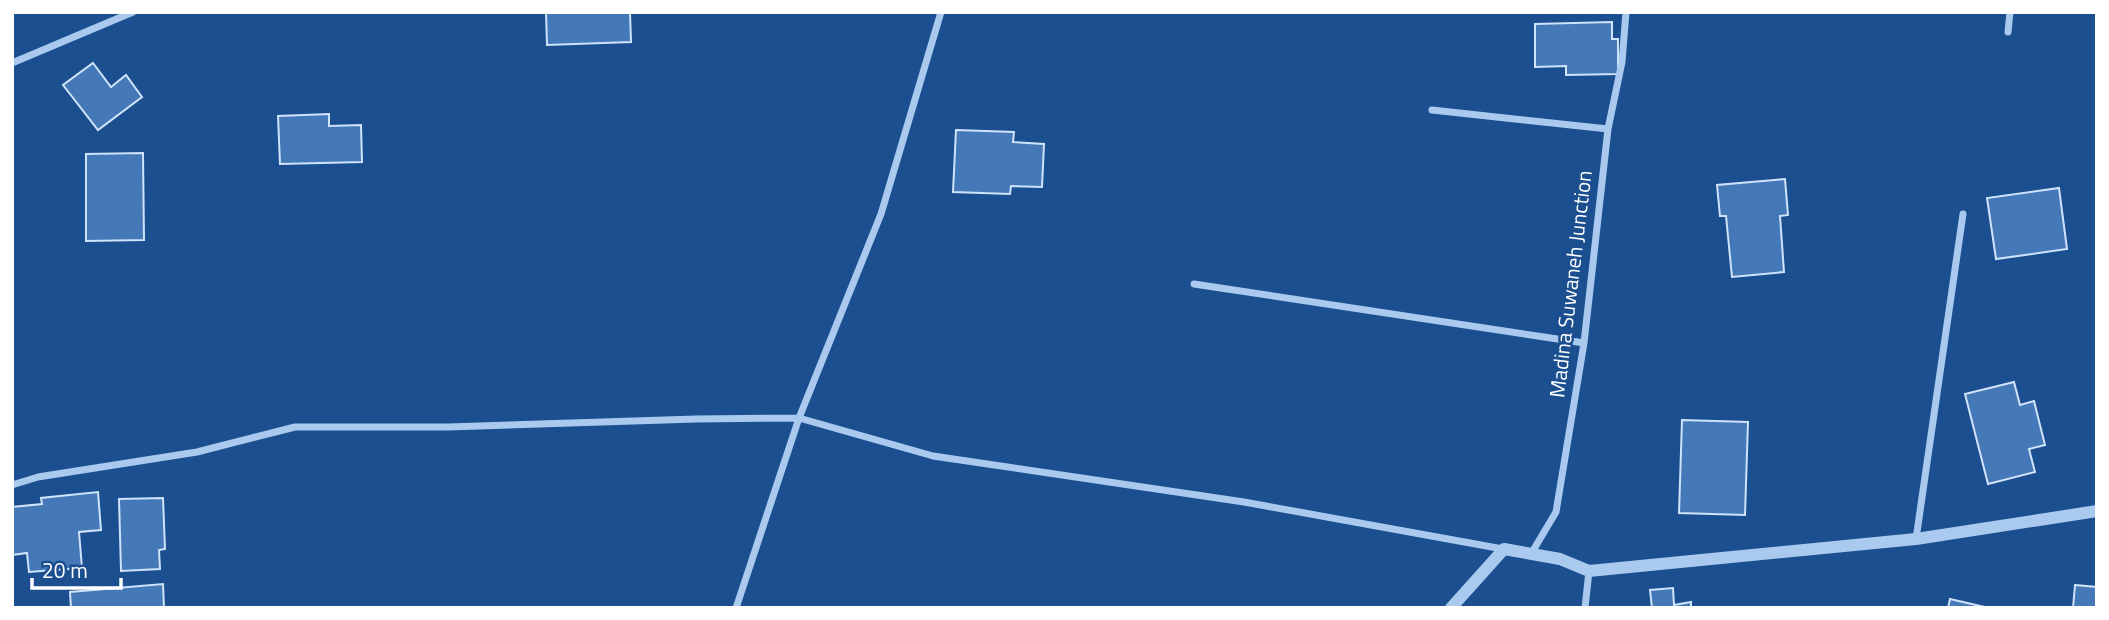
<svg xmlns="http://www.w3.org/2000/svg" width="2109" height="620" viewBox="0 0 2109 620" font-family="'Titillium Web',sans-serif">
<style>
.building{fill:#4478b7;stroke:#cfe3fa;stroke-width:2}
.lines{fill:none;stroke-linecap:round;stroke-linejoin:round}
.minor{stroke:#a9c9ee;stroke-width:7}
.tertiary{stroke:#a9c9ee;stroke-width:12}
.labels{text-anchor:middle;stroke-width:5;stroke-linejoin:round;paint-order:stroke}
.street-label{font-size:21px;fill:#fff;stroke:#1b4f8f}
</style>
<rect width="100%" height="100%" fill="#1b4f8f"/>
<path class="building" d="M546,12H630L631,42L547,45Z
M1612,22V39H1618V74L1566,75V66L1535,67V24Z
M93,63L111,87L126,75L142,97L98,130L63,85Z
M329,114V126L361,125L362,162L280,164L278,116Z
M956,130L1014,132L1013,142L1044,144L1042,187L1011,186L1010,194L953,192Z
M143,153L144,240L86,241V154Z
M1785,179L1788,215L1780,216L1784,272L1732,277L1726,216H1720L1717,185Z
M2059,188L2067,249L1996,259L1987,198Z
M2014,382L2020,405L2034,401L2045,445L2029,449L2035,472L1988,484L1965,394Z
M1682,420L1748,422L1745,515L1679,513Z
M98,492L101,530L79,532L82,568L29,572L27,553L12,555V507L42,504L41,498Z
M163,498L165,549L159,550L160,569L121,571L119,499Z
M163,584L164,608H71L70,592Z
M2075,585L2097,587V608H2073Z
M1673,588L1674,605L1691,602V608H1652L1650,590Z
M1950,599L1989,608H1948Z"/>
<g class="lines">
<path class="minor" d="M2008,32L2010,12
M12,63L133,12
M1432,110L1608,129
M1194,284L1584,343
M12,485L38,477L197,452L295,427H448L696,419L799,418L933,456L1244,502L1503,549
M1916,539L1963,214
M1531,554L1556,512L1584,343L1608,129L1622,62L1626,12
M736,608L799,418L881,214L941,12
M1585,608L1589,571"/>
<path class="tertiary" d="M1451,608L1504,549L1560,559L1589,571L1916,539L2097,511"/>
</g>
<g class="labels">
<g class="street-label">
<text transform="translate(1571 284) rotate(-83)" y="7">Madina Suwaneh Junction</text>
</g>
</g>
<rect width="2109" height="620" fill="none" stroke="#ffffff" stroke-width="28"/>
<path d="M32 578v10h89v-10" fill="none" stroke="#ffffff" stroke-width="3.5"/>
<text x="42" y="578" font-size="21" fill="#ffffff" stroke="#1b4f8f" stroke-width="5" paint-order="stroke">20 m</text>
</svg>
